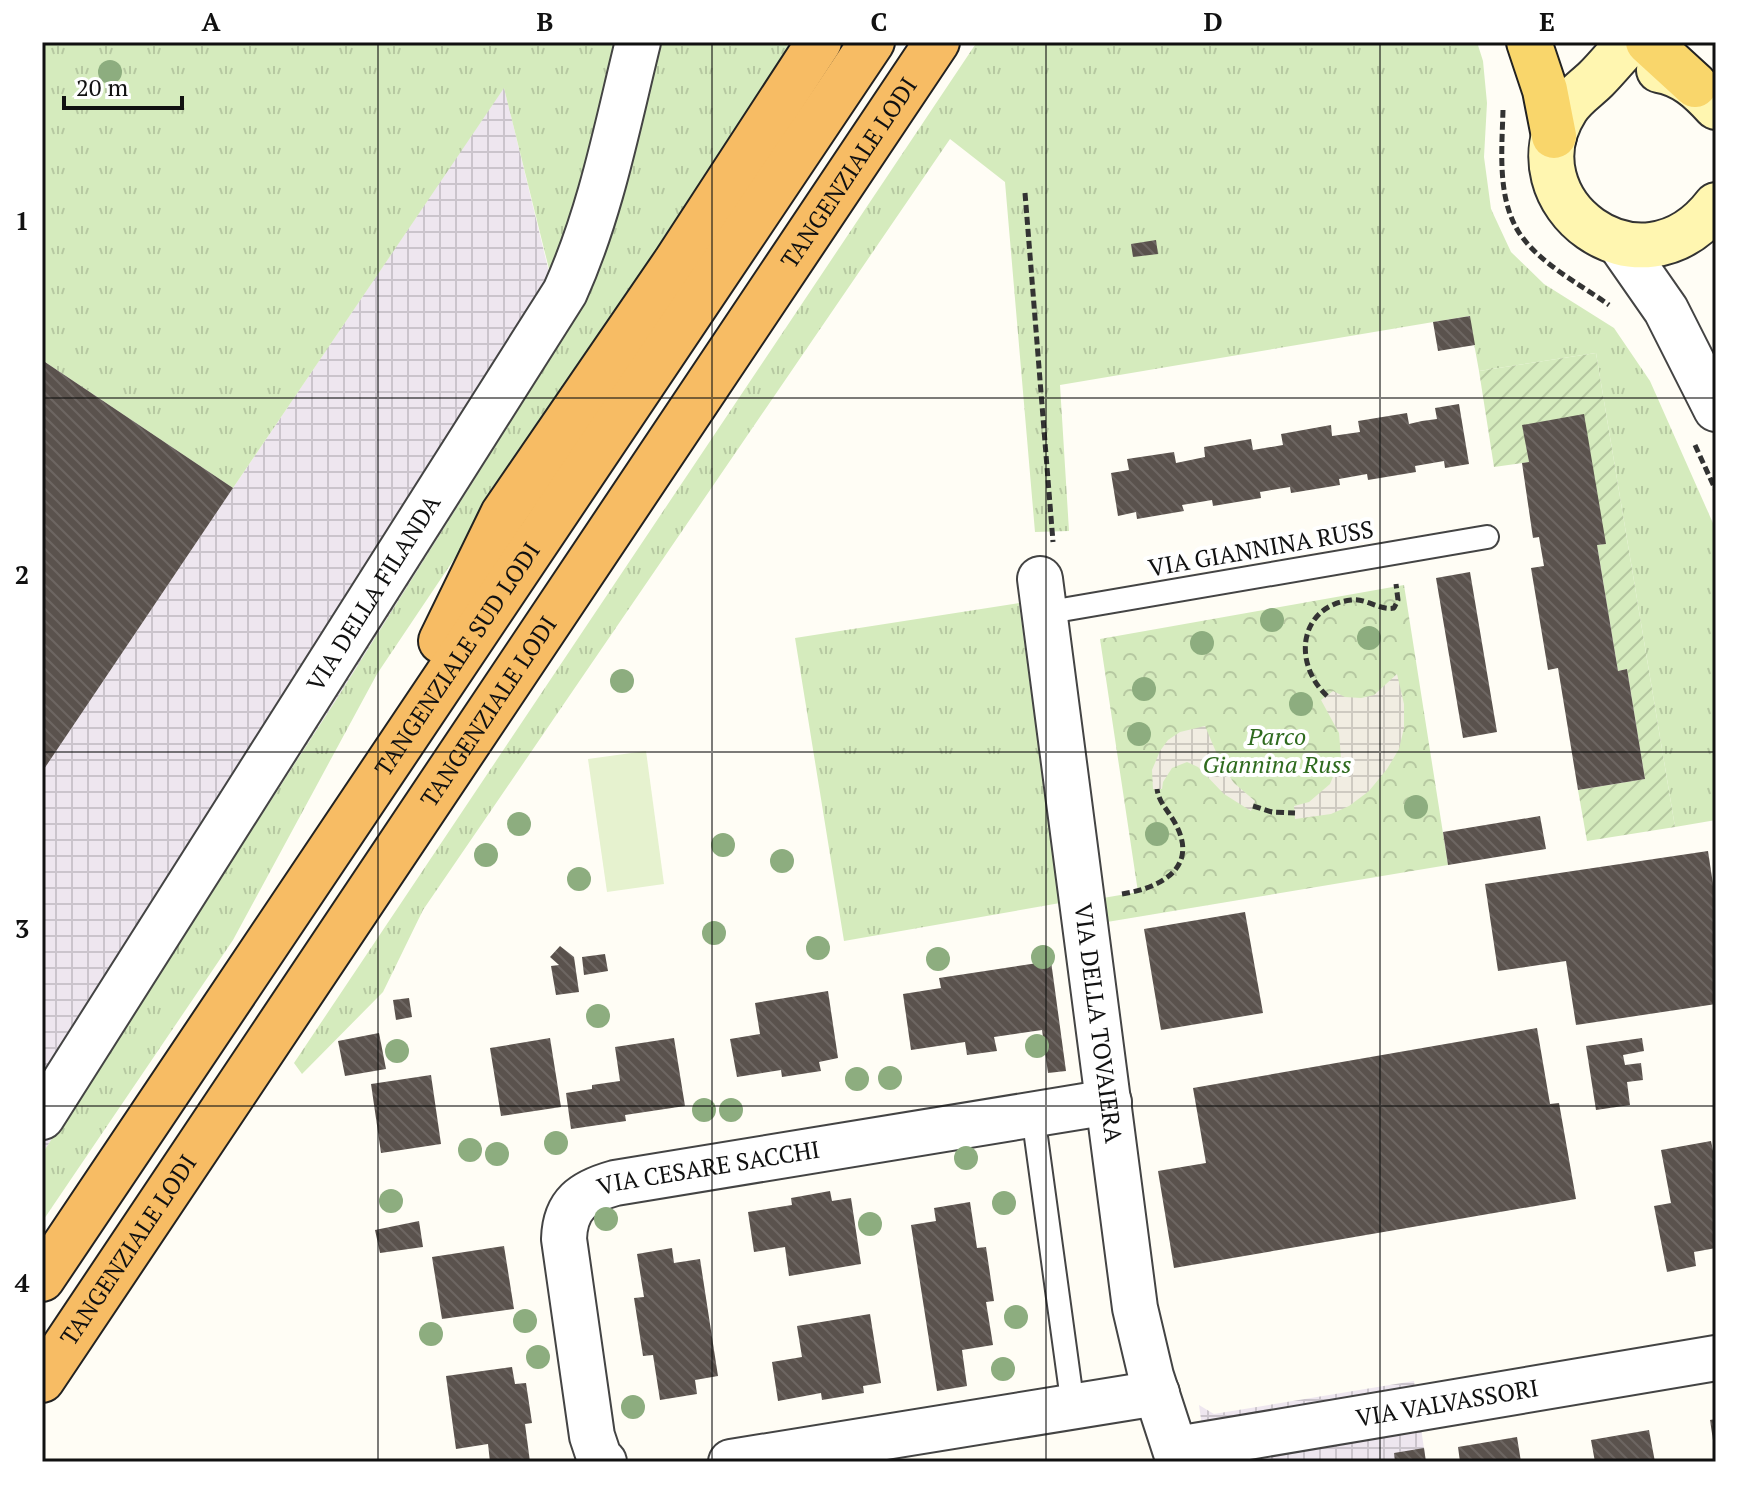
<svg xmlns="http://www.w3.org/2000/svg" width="1758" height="1504" viewBox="0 0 1758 1504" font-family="'PT Serif',serif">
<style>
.industrial{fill:url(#industrial-grid)}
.grass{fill:url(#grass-tufts)}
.park{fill:url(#park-crowns)}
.garden{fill:url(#garden-furrows)}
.pitch{fill:#e6f2cf}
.plaza{fill:url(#plaza-grid)}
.building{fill:url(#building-back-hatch)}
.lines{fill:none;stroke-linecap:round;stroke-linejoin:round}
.service-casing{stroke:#444;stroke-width:26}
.minor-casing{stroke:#444;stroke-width:48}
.tertiary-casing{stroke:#444;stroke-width:48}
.secondary-casing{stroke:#333;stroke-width:48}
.primary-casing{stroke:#222;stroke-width:48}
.trunk-casing{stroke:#222;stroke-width:48}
.path{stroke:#333;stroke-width:5;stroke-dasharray:8 4;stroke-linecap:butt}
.service{stroke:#fff;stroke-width:22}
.minor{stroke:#fff;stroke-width:44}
.tertiary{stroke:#fff;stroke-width:44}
.secondary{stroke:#fff6b0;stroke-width:44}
.primary{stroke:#f9d66b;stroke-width:44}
.trunk{stroke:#f7bc64;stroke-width:44}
.tree{fill:#8dad7f}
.grid{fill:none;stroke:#111;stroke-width:2;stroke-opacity:0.55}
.labels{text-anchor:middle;stroke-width:8;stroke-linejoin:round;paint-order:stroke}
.street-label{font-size:24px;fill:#111;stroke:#fff}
.park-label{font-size:24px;font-style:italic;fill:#2f6b1f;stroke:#fff}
.neatline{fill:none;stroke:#111;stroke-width:3}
.grid-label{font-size:26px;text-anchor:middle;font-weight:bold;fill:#111}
</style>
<defs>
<pattern id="industrial-grid" width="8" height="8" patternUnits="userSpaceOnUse" patternTransform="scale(2)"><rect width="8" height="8" fill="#eee6ef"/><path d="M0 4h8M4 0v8" fill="none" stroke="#cbc4cc"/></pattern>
<pattern id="grass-tufts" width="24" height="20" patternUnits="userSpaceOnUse" patternTransform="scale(2)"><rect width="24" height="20" fill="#d5ebbd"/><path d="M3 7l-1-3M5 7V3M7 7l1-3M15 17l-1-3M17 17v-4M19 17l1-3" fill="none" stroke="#b6c8a1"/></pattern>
<pattern id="park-crowns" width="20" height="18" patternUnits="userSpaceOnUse" patternTransform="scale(2)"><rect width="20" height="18" fill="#d5ebbd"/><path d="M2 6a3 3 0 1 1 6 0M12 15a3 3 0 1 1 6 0" fill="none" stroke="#b6c8a1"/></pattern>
<pattern id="garden-furrows" width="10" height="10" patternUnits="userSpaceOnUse" patternTransform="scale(2)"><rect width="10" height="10" fill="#d5ebbd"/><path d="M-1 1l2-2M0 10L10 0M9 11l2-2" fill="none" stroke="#b6c8a1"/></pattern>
<pattern id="plaza-grid" width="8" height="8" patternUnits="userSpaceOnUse" patternTransform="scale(2)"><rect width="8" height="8" fill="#f1ede2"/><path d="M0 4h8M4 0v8" fill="none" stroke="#cecac1"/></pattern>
<pattern id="building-back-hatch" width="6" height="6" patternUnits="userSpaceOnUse" patternTransform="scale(2)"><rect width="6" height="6" fill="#5a524d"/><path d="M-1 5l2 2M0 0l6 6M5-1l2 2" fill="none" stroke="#6d6662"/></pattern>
</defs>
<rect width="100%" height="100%" fill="#fffdf5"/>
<path class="industrial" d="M504,87L565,338L336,700L42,1154V360L233,488Z
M1414,1381L1426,1462H1207L1199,1405L1214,1414Z"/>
<path class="grass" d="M42,42H615L570,222L550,273L504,88L233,488L42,360Z
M658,42H801L377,674L233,940L42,1222V1154L336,700L587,300C622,218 638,129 658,42Z
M977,42H1477L1483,61L1487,103L1484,157L1491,209L1511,252L1544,284L1614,328L1650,381L1716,530V820L1675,827L1596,353L1479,371L1469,316L1060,385L1069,531L1035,532L1005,182L950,139L423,910L383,992L302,1074L294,1063Z
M1019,603L1060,903L844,941L795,638Z"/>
<path class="park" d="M1404,585L1448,865L1107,922L1103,898L1138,892L1100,639Z"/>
<path class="garden" d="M1596,353L1675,827L1587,841L1578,790L1645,779L1627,669L1618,671L1597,545L1605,544L1523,425L1529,462L1494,467L1479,371Z"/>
<path class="pitch" d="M646,751L664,884L607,892L588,759Z"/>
<path class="plaza" d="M1397,674L1404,704V728L1399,749L1387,769L1369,791L1349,806L1331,814L1295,819L1294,806L1309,802L1330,784L1341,758L1339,733L1321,700L1333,691L1345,697L1361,698L1374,695Z
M1205,726L1222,766L1234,783L1255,801L1251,811L1224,794L1198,767L1187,762L1172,768L1163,782L1162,789H1153L1152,770L1160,751L1168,740L1180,732Z"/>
<path class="building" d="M1156,240L1158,254L1133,257L1131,244Z
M1470,316L1475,345L1438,351L1433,322Z
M42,360L233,488L42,772Z
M1459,404L1469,464L1445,468L1444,461L1415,466L1416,472L1368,480L1367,474L1339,479L1340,485L1291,493L1290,487L1260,492L1261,498L1213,506L1212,500L1182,505L1184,511L1137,519L1136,512L1118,516L1111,473L1129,470L1127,459L1174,452L1176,463L1205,457L1204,447L1251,439L1253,450L1283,445L1281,434L1331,425L1332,436L1360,432L1358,421L1407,413L1409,424L1422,421L1437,419L1435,408Z
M1584,414L1606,544L1597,545L1618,671L1627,669L1645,779L1578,790L1558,668L1548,670L1531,568L1544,566L1539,537L1533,538L1522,463L1529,462L1522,425Z
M1470,572L1497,732L1463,738L1436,578Z
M1540,816L1546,849L1448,865L1443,832Z
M1708,851L1716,904V1004L1576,1025L1566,961L1498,971L1485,884Z
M1245,912L1263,1013L1161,1030L1144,929Z
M560,946L574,957L579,992L556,995L551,966L559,965L550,957Z
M605,954L608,971L584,975L582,957Z
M1051,961L1066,1071L1048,1073L1042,1030L994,1037L997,1051L967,1055L965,1042L911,1050L903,994L941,988L939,978Z
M828,991L838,1058L819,1062L821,1071L782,1077L781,1070L737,1077L730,1039L760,1034L755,1003Z
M409,998L412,1017L396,1020L393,1000Z
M1537,1028L1550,1104L1559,1103L1576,1199L1174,1268L1158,1171L1206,1163L1193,1088Z
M379,1033L386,1069L345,1076L338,1041Z
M550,1038L561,1107L501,1116L490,1048Z
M674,1038L685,1106L625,1115L626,1121L571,1129L566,1093L592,1089V1085L620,1081L615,1047Z
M1642,1038L1644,1051L1623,1055L1625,1065L1641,1063L1643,1080L1627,1082L1630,1105L1596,1110L1586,1046Z
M431,1075L441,1144L381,1153L371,1084Z
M1711,1141L1713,1151H1716V1248L1694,1252L1696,1266L1667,1272L1654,1206L1671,1203L1661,1150Z
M830,1191L832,1201L851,1198L861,1264L789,1276L785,1247L754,1252L748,1212L792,1205L791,1198Z
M970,1202L977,1248L986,1247L994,1301L986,1302L993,1345L962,1350L967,1386L937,1391L911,1225L936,1221L934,1208Z
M419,1221L423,1247L380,1253L375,1230Z
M504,1246L514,1309L442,1319L432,1257Z
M672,1248L674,1263L700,1259L718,1376L695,1380L697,1394L660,1400L653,1355L643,1356L634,1298L644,1297L637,1254Z
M870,1314L881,1383L863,1386L864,1393L822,1400L821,1393L778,1401L772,1362L802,1357L797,1326Z
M512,1367L515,1384L526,1383L532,1423L525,1424L530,1462H490L488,1444L456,1449L446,1376Z
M1716,1419V1447H1714L1710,1420Z
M1649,1430L1655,1462H1595L1591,1440Z
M1517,1437L1521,1462H1460L1458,1447Z
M1424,1448L1426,1462H1395L1394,1453Z"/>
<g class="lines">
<g class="service-casing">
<path id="service" d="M1044,613L1487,537
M1033,1115L1073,1407"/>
</g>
<g class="minor-casing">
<g id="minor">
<path id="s1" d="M1040,579L1135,1308L1151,1376L1179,1462"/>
<path id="s2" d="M42,1117L565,292C601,212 617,127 638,42"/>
<path id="s3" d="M1177,1449L1716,1358"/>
<path id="s4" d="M604,1462L599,1457L592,1436L564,1239C565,1204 583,1192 615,1183L1109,1102"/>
<path d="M731,1462L1157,1393"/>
</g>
</g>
<g class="tertiary-casing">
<path id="tertiary" d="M1620,244L1666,310L1716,409"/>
</g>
<g class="secondary-casing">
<path id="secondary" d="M1630,42C1618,54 1608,67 1596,79C1586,89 1574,96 1566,109C1507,201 1640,304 1716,205
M1659,70C1683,74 1700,89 1716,107"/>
</g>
<g class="primary-casing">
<path id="primary" d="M1529,42L1545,90L1554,136
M1648,42L1695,85"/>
</g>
<g class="trunk-casing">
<g id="trunk">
<path d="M441,641L503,514L675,263L819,42"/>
<path id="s5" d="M42,1279L872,42"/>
<path id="s6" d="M42,1380L937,42"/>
</g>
</g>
<path class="path" d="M1503,110C1502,149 1497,196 1518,231C1538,263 1580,284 1609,305
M1025,193L1053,542
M1695,445L1716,491
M1327,696C1292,663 1299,606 1351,600C1367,598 1380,611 1394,608L1398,600L1396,584
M1253,806L1272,812L1295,813
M1122,894C1160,888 1200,868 1175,823C1168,810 1159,803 1157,789"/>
<use href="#service" class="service"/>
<use href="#minor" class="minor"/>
<use href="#tertiary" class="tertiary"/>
<use href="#secondary" class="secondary"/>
<use href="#primary" class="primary"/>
<use href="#trunk" class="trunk"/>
</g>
<g class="tree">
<circle cx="110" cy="72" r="12"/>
<circle cx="1272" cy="620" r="12"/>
<circle cx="1369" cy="638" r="12"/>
<circle cx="1202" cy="643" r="12"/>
<circle cx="622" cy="681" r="12"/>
<circle cx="1144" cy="689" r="12"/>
<circle cx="1301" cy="704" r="12"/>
<circle cx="1139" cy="734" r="12"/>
<circle cx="1416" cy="807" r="12"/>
<circle cx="519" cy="824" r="12"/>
<circle cx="1157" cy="834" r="12"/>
<circle cx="723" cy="845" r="12"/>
<circle cx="486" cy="855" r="12"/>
<circle cx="782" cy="861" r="12"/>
<circle cx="579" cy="879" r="12"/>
<circle cx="714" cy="933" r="12"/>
<circle cx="818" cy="948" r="12"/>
<circle cx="1043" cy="957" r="12"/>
<circle cx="938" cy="959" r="12"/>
<circle cx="598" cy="1016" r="12"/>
<circle cx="1037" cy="1046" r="12"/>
<circle cx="397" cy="1051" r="12"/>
<circle cx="890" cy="1078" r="12"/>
<circle cx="857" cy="1079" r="12"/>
<circle cx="704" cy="1110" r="12"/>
<circle cx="731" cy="1110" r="12"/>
<circle cx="556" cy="1143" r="12"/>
<circle cx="470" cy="1150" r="12"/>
<circle cx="497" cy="1154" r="12"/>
<circle cx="966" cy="1158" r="12"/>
<circle cx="391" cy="1201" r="12"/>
<circle cx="1004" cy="1203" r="12"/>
<circle cx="606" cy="1219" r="12"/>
<circle cx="870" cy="1224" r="12"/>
<circle cx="1016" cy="1317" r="12"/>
<circle cx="525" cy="1321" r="12"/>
<circle cx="431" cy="1334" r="12"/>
<circle cx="538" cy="1357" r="12"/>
<circle cx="1003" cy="1369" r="12"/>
<circle cx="633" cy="1407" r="12"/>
</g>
<path class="grid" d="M378,42V1462M712,42V1462M1046,42V1462M1380,42V1462M42,398H1716M42,752H1716M42,1106H1716"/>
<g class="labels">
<g class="street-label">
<text dy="8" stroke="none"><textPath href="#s6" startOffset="1452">TANGENZIALE LODI</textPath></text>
<text transform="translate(1261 549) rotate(-10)" y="8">VIA GIANNINA RUSS</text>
<text dy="8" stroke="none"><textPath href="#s2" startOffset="620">VIA DELLA FILANDA</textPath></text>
<text dy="8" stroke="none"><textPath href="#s5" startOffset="746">TANGENZIALE SUD LODI</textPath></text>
<text dy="8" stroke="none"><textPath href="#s6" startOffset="804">TANGENZIALE LODI</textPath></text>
<text dy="8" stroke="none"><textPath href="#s1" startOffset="448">VIA DELLA TOVAIERA</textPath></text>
<text dy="8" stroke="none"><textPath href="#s4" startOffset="406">VIA CESARE SACCHI</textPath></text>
<text dy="8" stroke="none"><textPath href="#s6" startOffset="156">TANGENZIALE LODI</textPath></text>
<text dy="8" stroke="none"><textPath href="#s3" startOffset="274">VIA VALVASSORI</textPath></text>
</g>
<g class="park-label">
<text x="1277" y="745">Parco<tspan x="1277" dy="28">Giannina Russ</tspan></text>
</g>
</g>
<rect width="1758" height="1504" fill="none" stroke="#ffffff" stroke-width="88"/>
<path d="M64 96v12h118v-12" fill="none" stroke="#111111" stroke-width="4"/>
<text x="76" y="96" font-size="24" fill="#111111" stroke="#ffffff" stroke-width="6" paint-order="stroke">20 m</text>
<rect x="44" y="44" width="1670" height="1416" class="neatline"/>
<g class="grid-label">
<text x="211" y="31">A</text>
<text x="545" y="31">B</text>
<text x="879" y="31">C</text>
<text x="1213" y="31">D</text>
<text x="1547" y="31">E</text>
<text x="22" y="230">1</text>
<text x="22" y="584">2</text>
<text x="22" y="938">3</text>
<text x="22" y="1292">4</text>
</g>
</svg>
